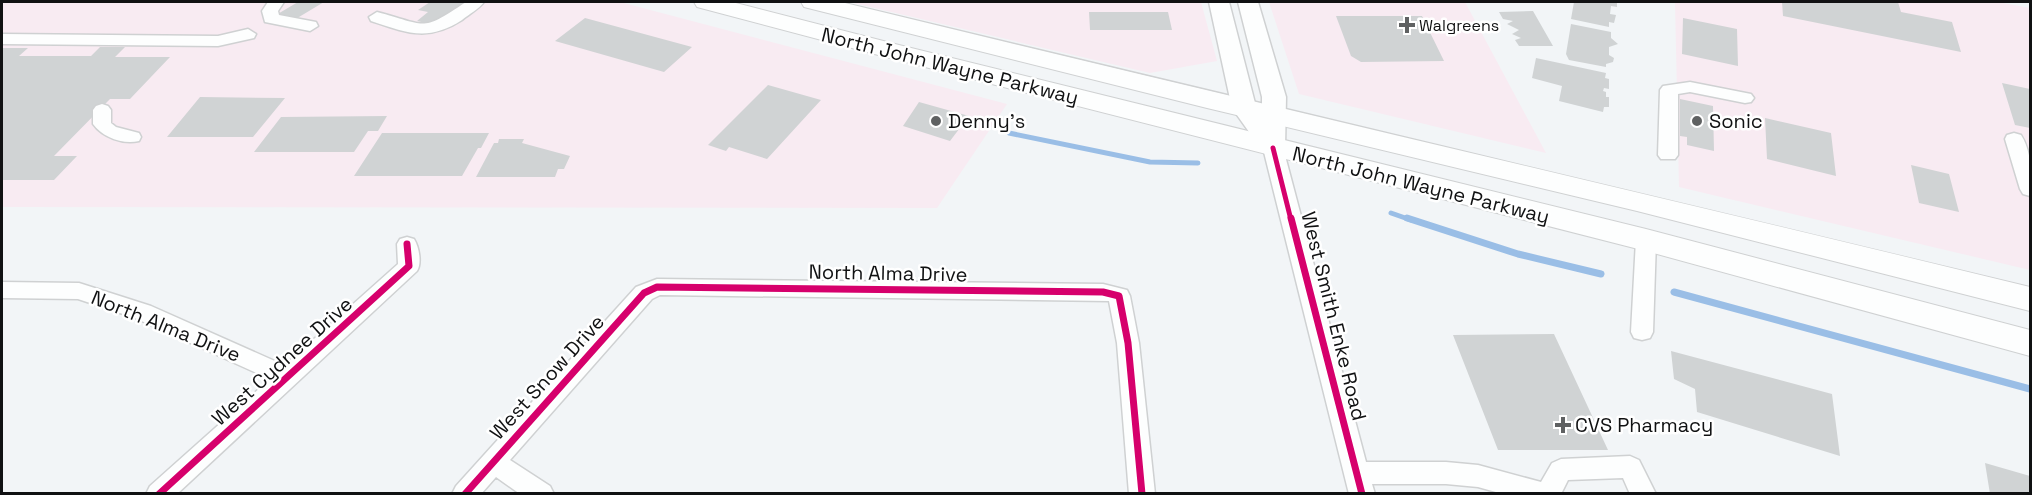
<svg xmlns="http://www.w3.org/2000/svg" width="2032" height="495" viewBox="0 0 2032 495" font-family="'Space Grotesk',sans-serif">
<style>
.commercial{fill:#f8ebf2}
.lines{fill:none;stroke-linecap:round;stroke-linejoin:round}
.stream-far1{stroke:#9abee6;stroke-width:5}
.stream{stroke:#9abee6;stroke-width:7}
.building{fill:#d0d3d4}
.minor-casing{stroke:#cfd1d2;stroke-width:3}
.major-casing{stroke:#cfd1d2;stroke-width:3}
.highway-casing{stroke:#cfd1d2;stroke-width:2}
.minor{fill:#fdfefe;fill-rule:evenodd}
.major{fill:#fdfefe;fill-rule:evenodd}
.highway{fill:#fdfefe;fill-rule:evenodd}
.cycleway-far1-casing{stroke:#fff;stroke-width:8}
.cycleway-casing{stroke:#fff;stroke-width:10}
.cycleway-far1{stroke:#d6006c;stroke-width:5}
.cycleway{stroke:#d6006c;stroke-width:7}
.poi-dot{fill:#5f6162;stroke:#fff;stroke-width:2}
.labels{text-anchor:middle;stroke-width:5;stroke-linejoin:round;paint-order:stroke}
.far-poi-label{font-size:16px;fill:#101112;stroke:#fff;text-anchor:start}
.street-label{font-size:20px;fill:#101112;stroke:#fff}
.poi-label{font-size:20px;fill:#101112;stroke:#fff;text-anchor:start}
</style>
<rect width="100%" height="100%" fill="#f2f5f7"/>
<path class="commercial" d="M2,2H620L1007,104L937,208L2,207Z
M849,2H1201L1217,61L1150,73Z
M1269,2H1465L1546,153L1299,94Z
M1675,2H1997L2030,8V270L1679,187Z"/>
<g class="lines">
<path class="stream-far1" d="M1009,133L1150,162L1198,163
M1391,213L1411,220"/>
<path class="stream" d="M1407,218L1518,254L1601,274
M1674,292L2030,389"/>
</g>
<path class="building" d="M298,2H324L294,20L276,15Z
M430,2H466L434,25L417,21L428,12L418,10Z
M1574,2H1617V7L1611,6L1610,14L1616,15L1614,23L1609,22V27L1571,19Z
M1782,2H1898L1901,12L1952,22L1961,52L1783,16Z
M1533,11L1553,46H1519L1515,40L1521,38L1512,34L1519,30L1507,24L1513,21L1503,19L1499,12Z
M1089,12H1168L1172,30H1090Z
M1336,16H1422L1444,61L1361,62L1351,56Z
M585,18L692,47L664,72L555,41Z
M1683,18L1737,29L1738,66L1682,54Z
M1571,24L1611,32V38L1618,44L1609,47V55L1614,58L1613,62L1606,64V67L1569,60L1566,54Z
M100,47H125L115,57H170L130,99H110L54,156H77L54,180H2V48H28L19,56H91Z
M1536,58L1606,73L1605,78L1609,79V89L1604,88L1603,91L1606,92V97H1609V107H1604L1603,112L1559,101L1562,86L1532,78Z
M2002,83L2030,89V128L2015,125Z
M768,85L821,100L767,159L729,147L726,151L708,145Z
M200,97L285,98L253,137H167Z
M1680,99L1713,106L1714,151L1687,145V137L1680,136Z
M919,102L969,116L950,141L903,126Z
M387,116L378,131H368L354,152H254L281,117Z
M1765,118L1831,133L1836,176L1767,159Z
M382,133H489L481,148H478L462,176H354Z
M499,139H524L522,143L570,156L564,169H558L555,177H476L494,143H498Z
M1911,165L1949,174L1959,212L1919,203Z
M1554,334L1608,450H1498L1453,335Z
M1671,351L1832,394L1840,456L1697,412L1695,389L1674,379Z
M1985,463L2030,476V494H1990Z"/>
<g class="lines">
<g class="minor-casing">
<path id="minor" d="M268,2H284L278,11L279,15L316,22L318,26L310,31L265,22L262,11Z
M466,2H484C479,9 469,14 462,20C428,42 407,33 371,21L369,17L377,12C427,25 420,33 466,2Z
M248,29L256,34L254,38L218,46L2,44V34L218,36Z
M1690,82L1751,94L1754,98L1751,102L1745,103L1690,92L1678,94V155L1675,159H1661L1658,155L1660,90L1663,86Z
M102,104L108,106L111,110V123L116,127L139,133L141,137L139,141C123,145 102,137 93,124V110L96,106Z
M2014,133L2021,135C2032,152 2032,176 2030,196L2023,194L2020,189L2005,139L2007,135Z
M1273,142L1280,144L1283,148L1366,462H1446L1478,465L1541,482L1552,463L1561,459L1630,456L1639,460L1656,494H1630L1623,478L1568,480L1561,494H1503L1478,487L1446,484H1372L1375,494H1349L1263,148L1266,144Z
M1646,233L1653,235L1656,240L1653,332L1650,338L1642,340L1634,338L1631,332L1636,240L1639,235Z
M407,237L414,239C419,247 422,263 417,271L177,494H146L150,486L270,379L135,318L78,299L2,298V282L79,283L151,306L277,362L287,363L398,264L397,244L400,239Z
M657,279L1103,284L1127,290L1130,296L1139,343L1155,494H1129L1117,343L1109,301L660,295L652,299L510,460L550,486L554,494H520L496,477L481,494H452L456,486L484,455L636,287Z"/>
</g>
<g class="major-casing">
<path id="major" d="M1209,2H1229L1256,107L1262,116V97L1238,2H1258L1286,97L1285,148L1282,153L1273,156L1264,153L1232,108Z"/>
</g>
<g class="highway-casing">
<path id="highway" d="M694,2H732L899,45L1646,229L2030,330V356L1646,251L882,56L697,7Z
M801,2H841C1237,99 1634,190 2030,287V311L1637,211L1207,108L804,7Z"/>
</g>
<use href="#minor" class="minor"/>
<use href="#major" class="major"/>
<use href="#highway" class="highway"/>
<g class="cycleway-far1-casing">
<path id="cycleway-far1" d="M1273,148L1291,220"/>
</g>
<g class="cycleway-casing">
<path id="cycleway" d="M1291,218L1362,494
M159,494L409,266L407,244
M465,494L644,293L657,287L1103,292L1119,296L1128,343L1142,494"/>
</g>
<use href="#cycleway-far1" class="cycleway-far1"/>
<use href="#cycleway" class="cycleway"/>
</g>
<g class="poi-dot">
<path d="M1404 16h6v6h6v6h-6v6h-6v-6h-6v-6h6z"/>
<circle cx="936" cy="121" r="6"/>
<circle cx="1697" cy="121" r="6"/>
<path d="M1560 416h6v6h6v6h-6v6h-6v-6h-6v-6h6z"/>
</g>
<g class="labels">
<g class="far-poi-label">
<text x="1419" y="31">Walgreens</text>
</g>
<g class="street-label">
<text transform="translate(950 66) rotate(14)" y="7">North John Wayne Parkway</text>
<text transform="translate(1421 185) rotate(14)" y="7">North John Wayne Parkway</text>
<text transform="translate(888 273) rotate(1)" y="7">North Alma Drive</text>
<text transform="translate(1334 316) rotate(76)" y="7">West Smith Enke Road</text>
<text transform="translate(166 326) rotate(22)" y="7">North Alma Drive</text>
<text transform="translate(282 361) rotate(-42)" y="7">West Cydnee Drive</text>
<text transform="translate(547 377) rotate(-48)" y="7">West Snow Drive</text>
</g>
<g class="poi-label">
<text x="948" y="128">Denny's</text>
<text x="1709" y="128">Sonic</text>
<text x="1575" y="432">CVS Pharmacy</text>
</g>
</g>
<rect width="2032" height="495" fill="none" stroke="#101112" stroke-width="6"/>
</svg>
